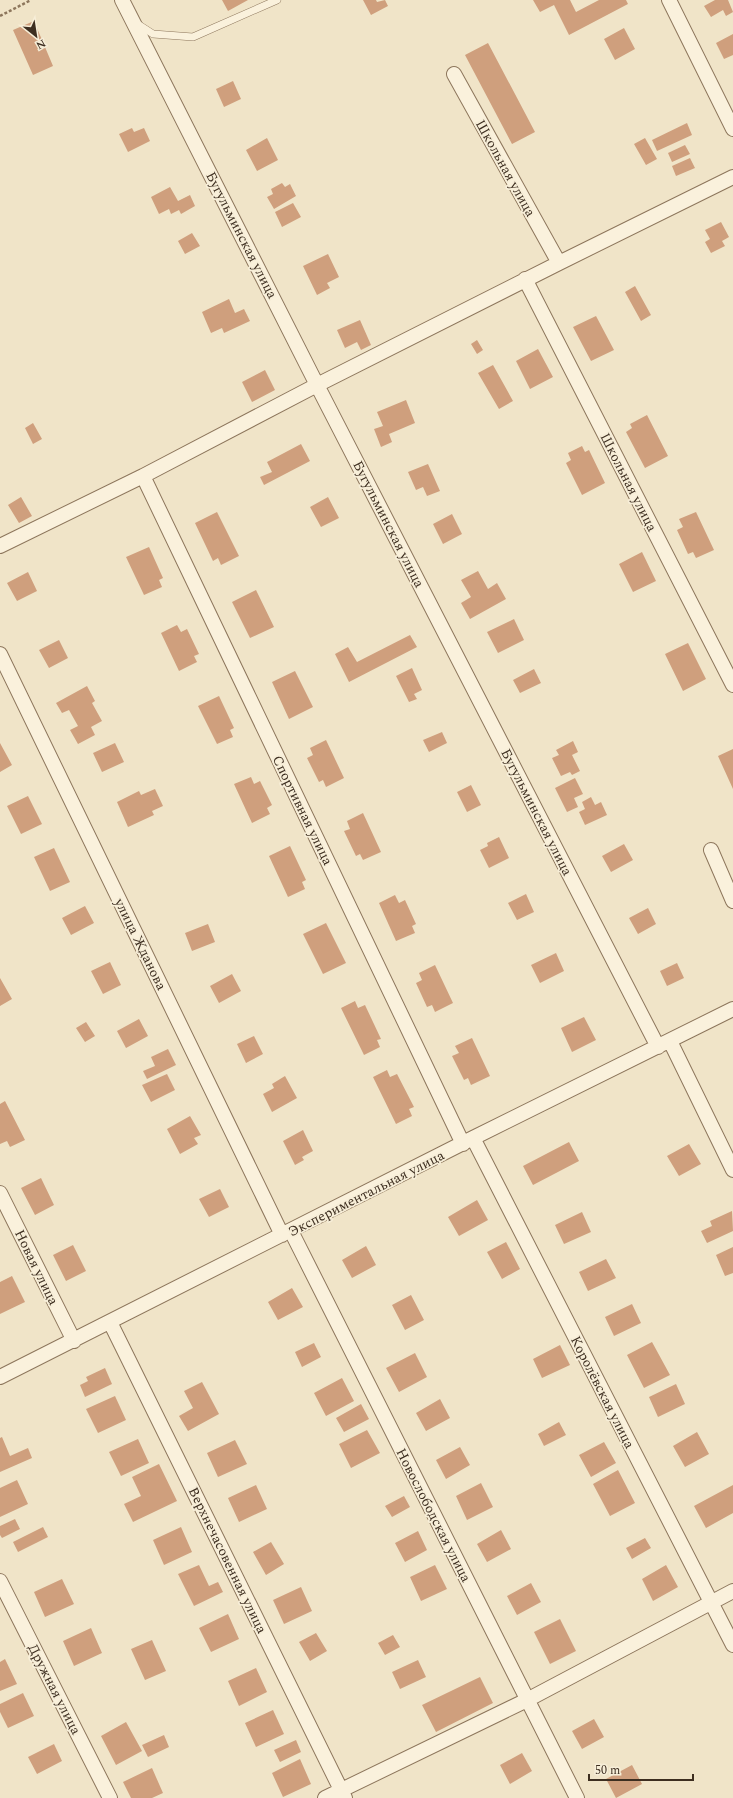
<svg xmlns="http://www.w3.org/2000/svg" width="733" height="1798" viewBox="0 0 733 1798" font-family="Spectral,serif">
<style>
.building{fill:#cf9f7d}
.lines{fill:none;stroke-linecap:round;stroke-linejoin:round}
.service-casing{stroke:#8d765c;stroke-width:8}
.minor-casing{stroke:#8d765c;stroke-width:16}
.path{stroke:#8d765c;stroke-width:2.5;stroke-dasharray:3 2;stroke-linecap:butt}
.service{stroke:#faf1dc;stroke-width:7}
.minor{stroke:#faf1dc;stroke-width:14}
.labels{text-anchor:middle;stroke-width:3.5;stroke-linejoin:round;paint-order:stroke}
.street-label{font-size:14px;fill:#3d2e20;stroke:#f7eed8}
</style>
<rect width="100%" height="100%" fill="#f0e4c8"/>
<path class="building" d="M222,0H248L228,11Z
M363,0H376L377,2L385,0L388,6L371,15Z
M533,0H570L576,12L599,0H626L628,4L569,35L554,5L540,12Z
M715,0H728L733,12L726,16L723,10L711,17L704,6Z
M34,21L53,66L33,75L13,30Z
M624,28L635,49L615,60L604,39Z
M733,34V55L724,59L716,43Z
M488,43L535,132L512,144L465,55Z
M233,81L241,99L224,107L216,89Z
M687,123L692,135L657,151L652,140Z
M132,128L134,132L144,128L150,141L128,152L119,134Z
M267,138L278,160L257,171L246,150Z
M645,138L657,159L646,165L634,144Z
M685,145L690,154L672,162L668,153Z
M690,158L695,168L676,176L672,166Z
M282,183L285,187L290,184L296,196L274,209L267,197L273,194L271,189Z
M170,187L178,201L190,195L195,206L181,214L179,210L171,214L169,209L159,214L151,197Z
M293,203L301,217L282,227L275,212Z
M721,222L729,237L722,241L725,246L711,253L705,242L710,239L705,230Z
M192,233L200,246L185,254L178,241Z
M328,254L339,277L327,283L330,288L317,295L303,266Z
M635,286L651,315L641,321L625,292Z
M229,299L235,313L244,309L250,321L224,333L222,328L211,333L202,312Z
M596,316L614,350L591,361L573,327Z
M360,320L371,345L361,350L357,342L345,348L337,330Z
M477,340L483,350L477,354L471,344Z
M538,349L553,377L530,389L516,361Z
M493,365L513,401L499,409L478,373Z
M265,370L275,390L252,402L242,382Z
M406,400L415,423L389,434L392,442L381,447L374,429L383,426L377,412Z
M647,415L668,456L645,468L626,432L632,428L630,424Z
M33,423L42,439L33,444L25,428Z
M301,444L310,461L264,485L260,477L272,472L267,462Z
M582,446L585,452L589,450L605,483L582,495L566,463L571,460L568,453Z
M428,464L440,491L427,496L423,487L416,490L408,472Z
M21,497L32,516L19,523L8,505Z
M328,497L339,518L321,527L310,507Z
M217,512L239,556L221,565L218,558L213,561L195,523Z
M696,512L714,550L696,558L693,552L688,554L677,530L683,527L679,519Z
M452,514L462,534L443,544L433,524Z
M149,547L163,578L159,580L162,587L144,595L126,557Z
M642,552L656,581L633,592L619,564Z
M478,571L488,589L497,583L506,599L470,619L461,603L471,597L461,580Z
M28,572L37,591L17,601L7,583Z
M256,590L274,627L250,638L232,602Z
M514,619L524,640L498,653L487,632Z
M177,625L181,632L187,629L199,654L194,656L197,662L179,671L161,633Z
M410,635L417,647L349,682L335,654L348,647L357,662Z
M59,640L68,658L49,668L39,650Z
M688,643L706,679L683,691L665,654Z
M412,668L422,690L414,694L417,699L409,702L396,676Z
M534,669L541,683L520,693L513,680Z
M295,671L313,707L289,719L272,682Z
M87,686L95,701L92,703L102,721L91,727L95,735L78,744L70,730L78,726L69,710L62,713L56,703Z
M219,696L234,728L230,730L233,737L217,744L198,706Z
M442,732L447,743L429,752L423,740Z
M326,740L344,778L326,787L323,780L319,782L307,758L313,755L310,748Z
M573,741L578,752L572,755L580,771L572,775L570,772L561,776L552,758L559,755L556,750Z
M0,743L12,765L0,772Z
M115,743L124,762L102,772L93,753Z
M733,749V789L718,756Z
M251,777L254,784L260,781L272,805L267,808L270,814L252,823L234,784Z
M575,778L583,794L574,798L578,807L567,812L555,788Z
M471,785L481,805L467,812L457,792Z
M155,789L163,806L152,811L154,815L128,827L117,802L139,791L141,795Z
M28,796L42,824L21,834L7,806Z
M591,797L595,805L601,802L607,815L585,825L579,812L585,809L582,802Z
M363,813L381,852L363,860L360,854L356,856L344,831L350,829L347,821Z
M499,837L509,858L489,868L480,850L488,846L487,843Z
M624,844L633,860L611,872L602,856Z
M290,846L306,880L302,882L305,889L288,897L269,856Z
M54,848L70,882L50,891L34,857Z
M526,894L534,912L517,920L508,903Z
M395,895L399,903L405,900L416,924L412,926L415,933L396,941L379,903Z
M85,906L94,923L71,935L62,918Z
M648,908L656,924L638,934L629,918Z
M326,923L346,963L323,974L303,934Z
M208,924L215,942L192,951L185,933Z
M556,953L564,971L540,983L531,965Z
M110,962L121,985L103,994L91,971Z
M677,963L684,978L667,986L660,971Z
M435,965L453,1003L435,1012L432,1005L427,1007L416,983L422,980L419,973Z
M232,974L241,991L219,1003L210,986Z
M0,978L12,999L0,1006Z
M355,1001L358,1008L365,1005L381,1039L377,1040L380,1047L364,1055L341,1008Z
M584,1017L596,1040L572,1052L561,1028Z
M139,1019L148,1036L126,1048L117,1031Z
M86,1022L95,1036L85,1042L76,1028Z
M254,1036L263,1054L246,1063L237,1044Z
M472,1038L490,1076L471,1085L468,1078L464,1080L452,1056L459,1053L455,1046Z
M168,1049L176,1065L147,1079L143,1071L155,1066L151,1057Z
M387,1070L390,1077L397,1074L414,1107L409,1109L412,1116L396,1124L373,1077Z
M167,1074L175,1090L151,1102L142,1085Z
M285,1076L297,1098L272,1112L263,1094L274,1088L272,1084Z
M5,1101L25,1140L10,1147L7,1141L0,1144V1104Z
M190,1116L201,1135L194,1138L198,1144L180,1154L167,1129Z
M303,1130L313,1151L302,1157L304,1160L295,1165L283,1141Z
M569,1142L579,1161L533,1185L523,1166Z
M689,1144L701,1164L679,1176L667,1156Z
M41,1178L54,1205L35,1215L21,1188Z
M220,1189L229,1207L209,1217L199,1199Z
M477,1200L488,1220L459,1236L448,1217Z
M732,1211L733,1231L707,1243L701,1231L712,1226L710,1221Z
M582,1212L591,1232L564,1244L555,1225Z
M506,1242L520,1269L502,1279L487,1252Z
M73,1245L86,1271L66,1281L53,1255Z
M366,1246L376,1265L352,1278L342,1260Z
M733,1247V1273L725,1276L716,1255Z
M606,1259L616,1278L588,1291L579,1272Z
M12,1276L25,1302L0,1314V1282Z
M292,1288L303,1307L278,1320L268,1302Z
M411,1295L424,1320L405,1330L392,1305Z
M632,1304L641,1323L614,1336L605,1317Z
M652,1342L670,1375L644,1388L627,1355Z
M314,1343L321,1357L302,1367L295,1352Z
M560,1345L570,1365L542,1378L533,1359Z
M415,1353L427,1377L399,1392L386,1368Z
M105,1368L112,1384L85,1397L80,1385L88,1381L86,1377Z
M342,1378L354,1401L326,1416L314,1393Z
M202,1382L219,1414L188,1431L179,1416L193,1408L184,1391Z
M676,1384L685,1404L658,1417L649,1397Z
M115,1396L126,1420L98,1433L86,1409Z
M440,1399L450,1418L426,1431L416,1413Z
M361,1404L369,1419L344,1432L336,1418Z
M559,1422L566,1435L544,1446L538,1434Z
M367,1430L380,1453L351,1468L339,1444Z
M697,1432L709,1454L685,1467L673,1446Z
M2,1437L10,1456L28,1448L32,1458L0,1472V1438Z
M138,1439L149,1463L121,1476L109,1452Z
M235,1440L247,1464L218,1477L207,1453Z
M604,1442L616,1463L591,1477L579,1455Z
M460,1447L470,1465L446,1479L436,1460Z
M159,1464L177,1501L133,1522L124,1504L141,1496L132,1477Z
M618,1470L635,1503L610,1516L593,1484Z
M17,1480L28,1504L0,1517V1488Z
M481,1483L493,1507L467,1520L456,1496Z
M256,1485L267,1509L239,1522L228,1498Z
M733,1485V1513L706,1528L694,1506Z
M404,1496L410,1507L392,1517L385,1506Z
M15,1519L20,1529L2,1538L0,1535V1526Z
M43,1527L48,1537L18,1552L13,1542Z
M181,1527L192,1552L164,1565L153,1540Z
M501,1530L511,1549L487,1562L477,1544Z
M418,1531L427,1550L405,1562L395,1543Z
M645,1538L651,1548L632,1559L626,1548Z
M271,1542L284,1564L266,1575L253,1552Z
M199,1565L209,1586L218,1582L223,1592L194,1606L178,1574Z
M435,1565L447,1589L421,1601L410,1577Z
M666,1565L678,1587L653,1601L642,1579Z
M62,1579L74,1604L45,1617L34,1592Z
M531,1583L541,1602L517,1615L507,1596Z
M301,1587L312,1611L284,1624L273,1600Z
M228,1614L239,1639L211,1652L199,1628Z
M560,1619L576,1651L550,1664L534,1632Z
M91,1628L102,1653L74,1666L63,1641Z
M316,1633L327,1651L310,1661L299,1642Z
M393,1635L400,1647L385,1655L378,1643Z
M152,1640L166,1671L145,1680L131,1649Z
M5,1659L17,1684L0,1691V1662Z
M418,1660L426,1677L400,1689L392,1672Z
M256,1668L267,1692L239,1706L228,1681Z
M480,1677L493,1703L436,1732L422,1705Z
M23,1693L34,1716L8,1728L0,1712V1704Z
M273,1710L284,1734L256,1747L245,1723Z
M594,1719L604,1737L582,1749L572,1731Z
M126,1722L142,1751L116,1765L101,1736Z
M164,1735L169,1747L148,1757L142,1745Z
M296,1740L301,1752L280,1762L274,1750Z
M54,1744L62,1761L37,1774L28,1757Z
M522,1753L532,1771L510,1784L500,1765Z
M300,1759L311,1784L283,1797L272,1773Z
M632,1765L642,1784L616,1798L606,1779Z
M152,1768L163,1793L152,1798H131L123,1782Z"/>
<g class="lines">
<g class="service-casing">
<path id="service" d="M136,23L153,34L193,37L277,0"/>
</g>
<g class="minor-casing">
<path id="minor" d="M122,0L317,385L658,1047
M669,0L733,129
M454,74L559,263
M525,279L733,685
M143,476L463,1144
M0,546L143,476L317,385L559,263L733,177
M0,654L282,1235
M711,850L733,901
M670,1041L733,1170
M473,1138L733,1645
M0,1193L74,1341
M291,1231L577,1798
M110,1322L345,1798
M0,1377L473,1138L733,1009
M0,1581L110,1798
M325,1798L527,1700L733,1591"/>
</g>
<path class="path" d="M0,16L31,0"/>
<use href="#service" class="service"/>
<use href="#minor" class="minor"/>
</g>
<g class="labels">
<g class="street-label">
<text transform="translate(506 168) rotate(61)" y="5">Школьная улица</text>
<text transform="translate(242 235) rotate(63)" y="5">Бугульминская улица</text>
<text transform="translate(629 482) rotate(63)" y="5">Школьная улица</text>
<text transform="translate(389 524) rotate(63)" y="5">Бугульминская улица</text>
<text transform="translate(303 810) rotate(64)" y="5">Спортивная улица</text>
<text transform="translate(537 812) rotate(63)" y="5">Бугульминская улица</text>
<text transform="translate(141 944) rotate(64)" y="5">улица Жданова</text>
<text transform="translate(366 1193) rotate(-27)" y="5">Экспериментальная улица</text>
<text transform="translate(37 1267) rotate(64)" y="5">Новая улица</text>
<text transform="translate(603 1392) rotate(63)" y="5">Королёвская улица</text>
<text transform="translate(434 1515) rotate(63)" y="5">Новослободская улица</text>
<text transform="translate(228 1560) rotate(64)" y="5">Верхнечасовенная улица</text>
<text transform="translate(55 1689) rotate(63)" y="5">Дружная улица</text>
</g>
</g>
<g transform="translate(36 36) rotate(150)" stroke="#f7eed8" stroke-width="3" paint-order="stroke">
<path d="M0-3L7 15L0 10L-7 15Z" fill="#3d2e20"/>
<text y="-6" font-size="11" font-weight="bold" text-anchor="middle" fill="#3d2e20">N</text>
</g>
<path d="M589 1774v6h104v-6" fill="none" stroke="#3d2e20" stroke-width="2"/>
<text x="595" y="1774" font-size="12" fill="#3d2e20" stroke="#f7eed8" stroke-width="3" paint-order="stroke">50 m</text>
</svg>
